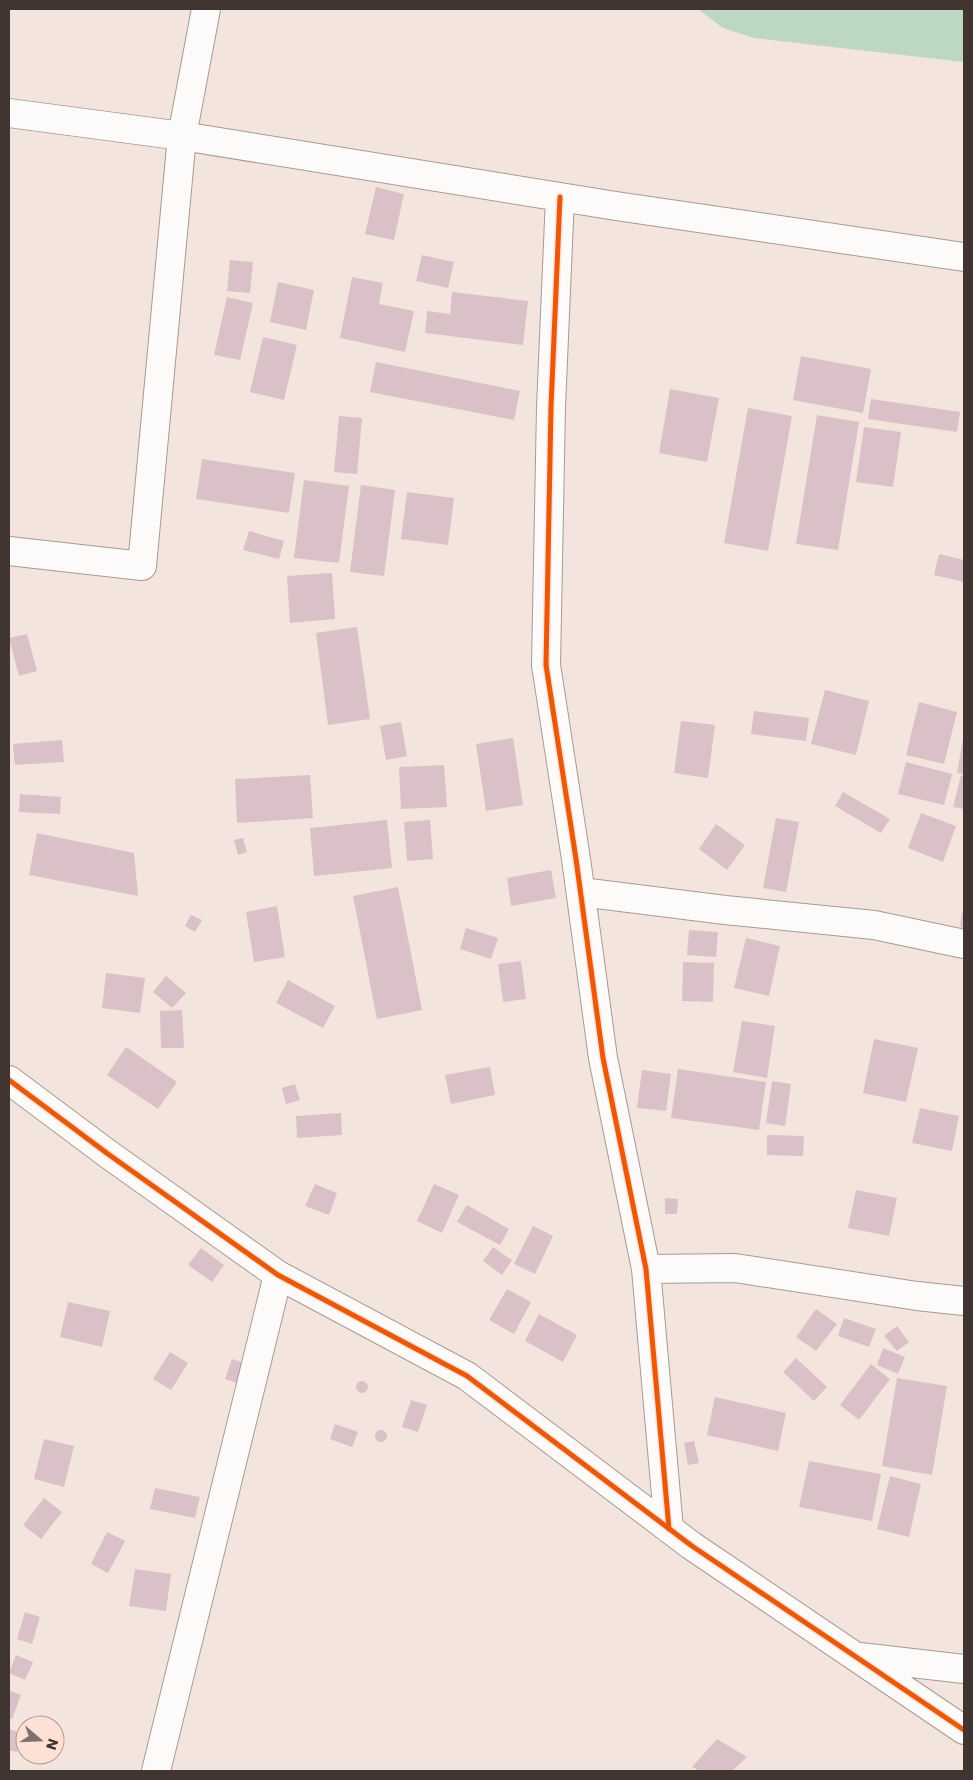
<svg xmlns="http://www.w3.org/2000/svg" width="973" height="1780" viewBox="0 0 973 1780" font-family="Poppins,sans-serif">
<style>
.green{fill:#bdd8c2}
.building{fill:#dac1c7}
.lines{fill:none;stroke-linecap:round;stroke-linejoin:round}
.minor-casing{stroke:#a69a95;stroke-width:30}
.minor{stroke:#fdfbfa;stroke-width:28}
.cycleway-casing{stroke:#fee0d4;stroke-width:8}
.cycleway{stroke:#e8590c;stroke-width:5}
</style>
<rect width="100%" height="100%" fill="#f4e4de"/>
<path class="green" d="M698,9H964V62L754,38L723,28Z"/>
<path class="building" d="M376,187L404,194L394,240L365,234Z
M422,255L454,262L448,288L416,281Z
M230,260L253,262L250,293L227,291Z
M352,277L383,283L379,304L414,311L405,352L340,338Z
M278,282L314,290L306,330L270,322Z
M452,292L528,301L523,345L425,333L427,311L450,314Z
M227,297L253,303L240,360L214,355Z
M263,337L297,345L284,400L250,392Z
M801,356L871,369L863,413L793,400Z
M376,362L520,391L514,420L370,392Z
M670,389L719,398L707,462L659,453Z
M871,399L960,412L957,432L868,419Z
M748,408L792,416L768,551L724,543Z
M817,415L859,422L838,550L796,544Z
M339,416L362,418L357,474L334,472Z
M864,427L901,432L893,487L856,482Z
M202,459L295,473L289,513L196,499Z
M304,480L349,486L339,563L294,558Z
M361,485L395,490L384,576L350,572Z
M407,492L454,498L448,545L401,539Z
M249,531L284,541L279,559L243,550Z
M939,554L964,560V582L934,575Z
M332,573L335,619L290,623L287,576Z
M357,627L370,719L328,725L316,633Z
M27,634L37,671L19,676L9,638Z
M825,690L869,701L856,755L811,744Z
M919,702L957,712L944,764L906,755Z
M754,711L809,718L806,741L751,734Z
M681,721L715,725L708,778L674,773Z
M401,722L407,756L386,760L380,726Z
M513,738L523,805L486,811L476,744Z
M963,739H964V774L957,773Z
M62,740L64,762L15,765L13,744Z
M906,762L952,774L944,805L898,794Z
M444,765L447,807L401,809L399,767Z
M310,775L313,818L237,823L235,779Z
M961,775L964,776V809L953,807Z
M843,792L890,819L881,833L835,806Z
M20,794L61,797L60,814L19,812Z
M921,813L956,826L943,862L908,848Z
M776,818L799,822L786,892L763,888Z
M387,820L392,868L314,876L310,828Z
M430,820L433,859L407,861L404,822Z
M716,824L745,845L727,870L699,849Z
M37,833L134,853L138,896L29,875Z
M243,838L247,852L238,855L234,840Z
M551,870L556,898L511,906L507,878Z
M398,887L422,1010L377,1019L353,896Z
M277,906L285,957L254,962L246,912Z
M962,913L964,914V928L960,927Z
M191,915L202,920L195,932L185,926Z
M466,928L498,938L491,959L460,949Z
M689,930L718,932L716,957L687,955Z
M746,938L780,946L769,996L734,988Z
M521,961L526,999L503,1002L498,964Z
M683,962L714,963L713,1002L682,1001Z
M106,973L145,978L140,1013L102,1008Z
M166,976L186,993L172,1008L153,992Z
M288,980L335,1006L323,1028L276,1003Z
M182,1010L184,1048H161L160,1011Z
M742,1021L775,1026L767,1078L733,1072Z
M874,1039L918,1048L906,1102L863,1093Z
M126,1047L177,1082L158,1109L107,1075Z
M490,1067L495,1095L451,1104L445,1075Z
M678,1069L766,1082L759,1130L671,1118Z
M642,1070L671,1074L666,1111L637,1108Z
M772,1081L791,1084L785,1126L766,1123Z
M295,1084L300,1100L286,1104L282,1088Z
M920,1108L959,1116L952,1151L912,1143Z
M341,1113L342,1135L297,1138L296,1116Z
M767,1135L804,1136L803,1156L767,1155Z
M315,1184L337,1193L329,1215L305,1206Z
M434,1184L459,1195L442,1233L417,1221Z
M856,1190L897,1198L889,1236L848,1228Z
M665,1198L678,1199L677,1214H665Z
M467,1205L509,1229L500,1245L457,1222Z
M533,1226L553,1236L535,1274L514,1264Z
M493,1247L512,1260L502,1275L483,1261Z
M201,1248L224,1265L212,1282L188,1265Z
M507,1289L531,1302L514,1334L489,1320Z
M68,1302L110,1311L102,1347L60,1337Z
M816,1309L837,1324L816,1351L796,1337Z
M539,1314L577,1335L563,1362L525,1341Z
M844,1318L876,1329L869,1347L838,1336Z
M897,1326L909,1342L897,1351L884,1336Z
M883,1348L905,1357L898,1374L877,1365Z
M170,1352L188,1363L171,1390L153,1379Z
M796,1358L827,1387L814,1401L783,1372Z
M232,1359L244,1363L237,1383L225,1379Z
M871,1364L890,1379L859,1420L840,1405Z
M897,1378L947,1386L932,1475L882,1466Z
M356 1387a6 6 0 1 1 12 0a6 6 0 1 1-12 0Z
M715,1397L786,1413L778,1451L707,1435Z
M411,1400L427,1405L418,1432L402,1427Z
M335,1424L358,1432L352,1447L330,1439Z
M375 1436a6 6 0 1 1 12 0a6 6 0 1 1-12 0Z
M44,1439L74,1446L64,1487L34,1479Z
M694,1441L699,1463L688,1465L684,1443Z
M809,1461L881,1474L872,1521L799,1507Z
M890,1476L921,1484L909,1537L877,1529Z
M155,1488L200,1497L195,1518L150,1509Z
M44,1498L62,1512L41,1539L23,1525Z
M107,1532L125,1541L108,1573L91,1564Z
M135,1569L171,1574L166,1611L129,1606Z
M25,1612L40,1617L32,1644L17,1639Z
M16,1655L33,1662L25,1680L9,1673Z
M9,1690L21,1695L12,1719L9,1718Z
M9,1729L21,1733L17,1752L9,1750Z
M717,1739L747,1757L732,1771H700L692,1767Z"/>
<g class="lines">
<g class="minor-casing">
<path id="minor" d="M9,113L182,136L616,206L964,257
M560,197L551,407L546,665L576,859L603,1058L646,1269L669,1529
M9,551L142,566L182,136L206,9
M581,892L725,910L874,925L964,944
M9,1080L108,1154L278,1275L467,1376L692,1546L964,1730
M646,1269L735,1268L917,1296L964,1301
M860,1657L964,1669
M156,1771L278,1275"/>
</g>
<use href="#minor" class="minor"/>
<g class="cycleway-casing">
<path id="cycleway" d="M560,197L551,407L546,665L576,859L603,1058L646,1269L669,1529
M9,1080L108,1154L278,1275L467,1376L692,1546L964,1730"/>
</g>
<use href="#cycleway" class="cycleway"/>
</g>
<rect width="973" height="1780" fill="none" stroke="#413531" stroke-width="20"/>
<g transform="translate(40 1740) rotate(109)"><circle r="24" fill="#fee0d4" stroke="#b29c93"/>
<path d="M0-4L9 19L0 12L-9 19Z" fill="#80726e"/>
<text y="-8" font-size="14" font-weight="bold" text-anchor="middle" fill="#413531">N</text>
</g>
</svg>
